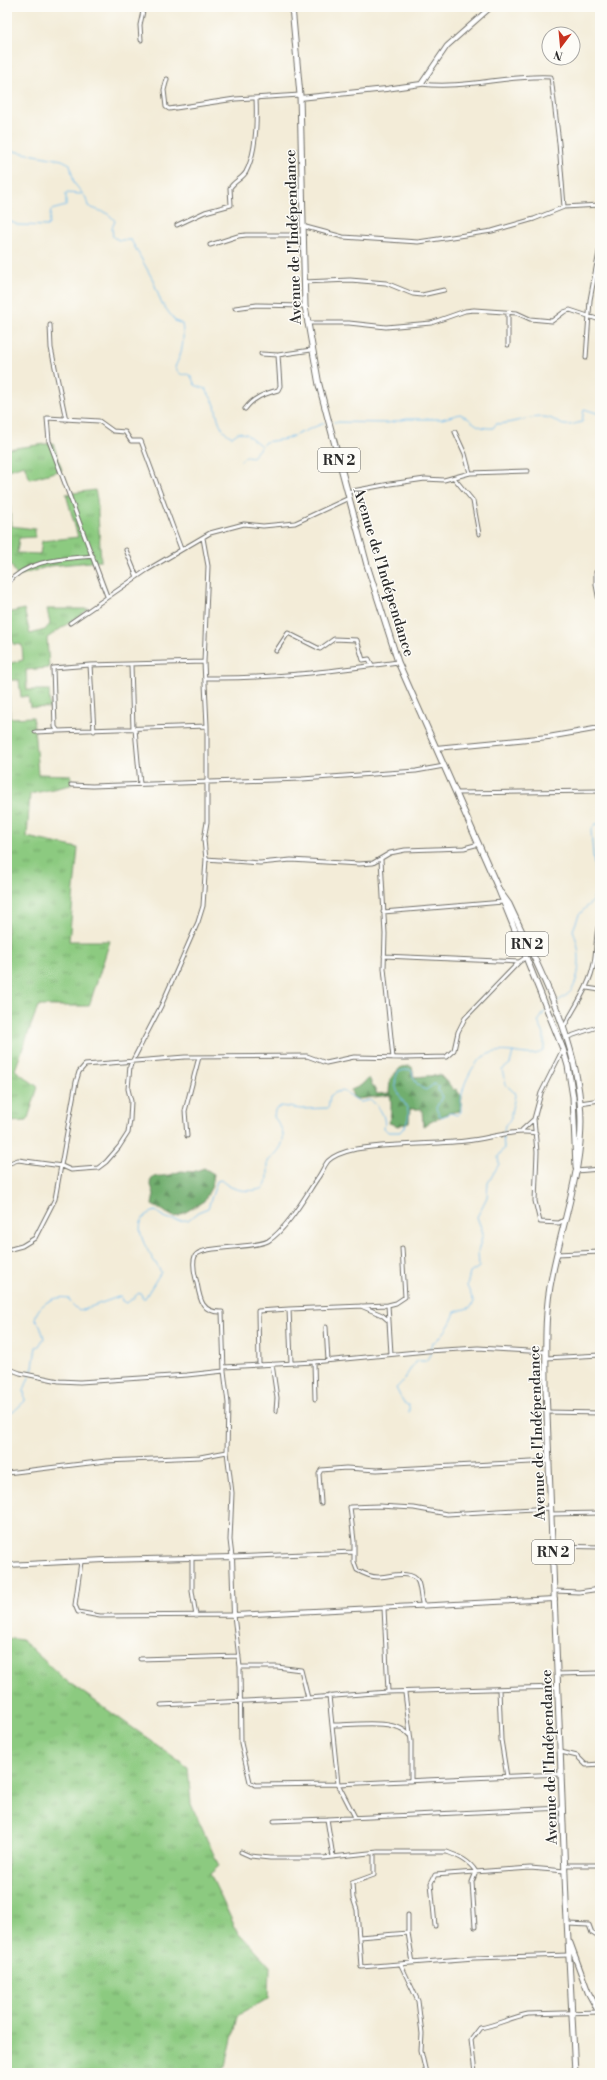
<svg xmlns="http://www.w3.org/2000/svg" width="607" height="2080" viewBox="0 0 607 2080" font-family="'Libre Bodoni',serif">
<style>
.grass{fill:url(#grass-tufts);stroke:#5c7a56}
.forest{fill:url(#forest-firs);stroke:#4e6c4c}
.lines{fill:none;stroke-linecap:round;stroke-linejoin:round}
.stream{stroke:#79bff0;stroke-width:1}
.minor-casing{stroke:#716f68;stroke-width:5}
.tertiary-casing{stroke:#716f68;stroke-width:6}
.primary-casing{stroke:#716f68;stroke-width:7}
.minor{stroke:#fff;stroke-width:3}
.tertiary{stroke:#fff;stroke-width:4}
.primary{stroke:#fff;stroke-width:5}
.labels{text-anchor:middle;stroke-width:3;stroke-linejoin:round;paint-order:stroke}
.shield{fill:#fdfcf7;stroke:#6a6a68;stroke-width:1}
.shield-label{font-size:14px;font-weight:bold;fill:#2b2b2b}
.street-label{font-size:15px;fill:#2b2b2b;stroke:#fdfcf7}
</style>
<defs>
<pattern id="grass-tufts" width="24" height="20" patternUnits="userSpaceOnUse"><rect width="24" height="20" fill="#8cca80"/><path d="M3 7l-1-3M5 7V3M7 7l1-3M15 17l-1-3M17 17v-4M19 17l1-3" fill="none" stroke="#73a469"/></pattern>
<pattern id="forest-firs" width="22" height="20" patternUnits="userSpaceOnUse"><rect width="22" height="20" fill="#71ae6e"/><path d="M5 1l3.5 6h-7zM16 11l3.5 6h-7z" fill="#5d8e5b"/></pattern>
</defs>
<rect width="100%" height="100%" fill="#fdfcf7"/>
<filter id="ink" filterUnits="userSpaceOnUse"><feTurbulence type="fractalNoise" baseFrequency=".025" numOctaves="2"/><feDisplacementMap in="SourceGraphic" scale="8" xChannelSelector="R" yChannelSelector="G"/><feConvolveMatrix kernelMatrix="1 2 1 2 8 2 1 2 1" color-interpolation-filters="sRGB"/></filter>
<filter id="wash" filterUnits="userSpaceOnUse"><feTurbulence type="fractalNoise" baseFrequency=".012" numOctaves="4" result="noise"/><feDisplacementMap in="SourceGraphic" scale="16" xChannelSelector="R" yChannelSelector="G"/><feGaussianBlur stdDeviation="0.9" result="paint"/><feColorMatrix in="noise" values="0 0 0 0 0 0 0 0 0 0 0 0 0 0 0 0 0 1.4 0 .05"/><feComposite in="paint" operator="in"/></filter>
<g filter="url(#wash)">
<rect width="100%" height="100%" fill="#f3ecd8"/>
<path class="grass" d="M53,443L62,470L30,479L24,465L8,470L11,526L35,529V537L19,538L17,553L40,554L42,541L78,537L66,494L95,490L97,499L101,561L50,566L17,576L11,565L7,566V449Z
M24,609L30,634L45,630L50,624L47,609H89L47,638L49,668L26,670L27,690H49L50,708L30,707L28,696L21,697L19,680H7V664L23,660L22,645L13,644L8,613Z
M7,694H9L10,718L33,717L38,774L71,775V785L30,794L27,837L78,848L69,941H110L89,1006H38L15,1070L38,1087L27,1121L7,1122Z
M7,1638L22,1640L64,1679L188,1767L191,1804L219,1866L210,1874L237,1931L270,1966L269,1998L237,2016L226,2066L216,2073H7Z"/>
<path class="forest" d="M410,1066L412,1067L414,1077L440,1075L454,1090L456,1089L462,1097L460,1111L448,1113L423,1126L422,1109H410L409,1122L398,1126L389,1123C391,1114 392,1103 390,1095L358,1099L353,1097L351,1090L360,1086L369,1078L377,1094L389,1093L390,1079L401,1067Z
M204,1168L214,1174L212,1186L204,1201L179,1216L174,1217L152,1205L154,1194L150,1182L153,1177L170,1175L181,1171L193,1172Z"/>
<g class="lines">
<path class="stream" d="M7,150L62,160L70,164L74,183L86,198L88,206C99,212 107,210 115,221L112,228L113,237L119,240H131L153,280L161,302L175,321L182,324C185,340 182,353 175,367C183,380 183,371 191,376L195,385L206,389C208,394 213,400 215,405C217,417 220,431 232,437L239,432L246,434L260,445
M7,220L18,225L47,226L49,224L51,210L66,206V193L81,194
M334,422L388,423L407,419H442L460,414C473,419 474,429 493,428L496,424C511,424 526,417 542,417C554,417 556,423 564,425C571,426 576,423 582,422L584,409L600,414
M241,460L246,456L252,457L265,442L286,439L324,423
M557,1002C562,998 571,993 573,988C582,969 580,948 573,930L579,915L593,900L596,889L591,830L595,824H600
M504,1132L505,1125L511,1119C510,1110 515,1102 515,1093L506,1085L502,1070L510,1064L513,1052
M430,1349L432,1344C442,1337 451,1325 455,1312L471,1307L474,1302L467,1286L470,1273L479,1267L478,1252L483,1233L477,1217L487,1197L488,1183L499,1164L498,1157L504,1148L503,1136
M409,1412V1406L403,1402L396,1388C404,1382 409,1370 416,1361H426L431,1353
M7,1414L13,1412L25,1401L24,1390L33,1367L36,1347L39,1346L44,1338L40,1325L35,1320C36,1305 55,1295 68,1298L71,1303L79,1311L121,1296L122,1301L127,1303L139,1293L142,1295V1298H145L161,1272C152,1256 122,1220 156,1211C165,1220 176,1221 188,1220L198,1212L208,1208L217,1181L221,1180C232,1191 249,1193 264,1188L268,1178V1161C286,1146 288,1135 274,1117L275,1110L281,1106L301,1109L328,1108L330,1096C345,1085 347,1096 361,1102L370,1100C379,1105 387,1118 384,1128L388,1132H400C425,1104 385,1099 398,1072L408,1069L412,1071C413,1079 418,1088 426,1090L434,1084L439,1086L438,1090L442,1097L436,1108L439,1115L442,1117L450,1113L457,1115L461,1112C460,1098 463,1085 470,1073C491,1032 528,1065 544,1050V1034L538,1022L545,1011"/>
</g>
</g>
<g filter="url(#ink)">
<g class="lines">
<g class="minor-casing">
<path id="minor" d="M141,40L140,25L144,7
M167,79L164,90L166,107L169,109L235,99L300,95
M421,84C464,90 508,74 551,77L559,143L564,207
M598,205L600,226
M177,225L205,212L231,205L230,188C234,181 242,179 246,172C257,151 257,121 256,98
M302,226L343,237L418,242L492,231L534,219L564,207L600,205
M210,245L238,236L246,235H302
M304,282L350,280L386,283L413,294L422,295L444,290
M235,308L257,305L305,306
M508,313V345
M307,323H349L386,327L431,323L465,311L474,310L517,313L530,319L552,321L564,312L570,310L600,320
M50,325L51,348L66,420
M261,354L278,355L311,350
M586,358L590,300L600,247
M245,409C254,397 264,394 278,390L280,386L278,355
M455,432L465,454L470,473
M454,478L473,501L479,534
M347,492L390,484L425,479L444,480L470,473L528,471
M126,550L137,577
M600,571L596,572V585L600,606
M7,584C27,559 64,559 93,556
M107,596L49,441L47,418L99,421L113,431L125,432L131,441H141L181,549
M70,623L147,570L210,533L244,524L263,526L295,523L349,498
M276,651L288,633L320,649L334,639L357,640L363,660L369,659L372,665
M90,665L53,668L55,727L58,731L207,726
M131,665L133,729
M205,678C272,679 332,671 398,662
M135,729L140,784
M94,731L90,665L204,662
M35,732L58,731
M71,785L92,786L302,779L416,771L444,766
M457,793L600,791
M206,859L260,863L291,860L359,864L373,863L390,853L405,850L464,848L479,844
M381,859L385,934L384,968L393,1058
M383,912L503,902
M384,956L519,962L525,958
M587,988L600,990
M564,1027C575,1006 590,986 594,963C597,948 595,934 600,920
M568,1037L600,1026
M563,1049L541,1093L534,1119L537,1152L535,1201L540,1222L559,1223L564,1220
M580,1103L600,1100
M522,1130L534,1119
M187,1136L185,1111L199,1057
M7,1164L18,1160L62,1166L71,1170L98,1168L106,1162L119,1147L128,1133L130,1120L131,1101L128,1089L130,1066L161,1006L198,922L203,906L206,859L204,840L207,822V726L204,662L208,566L203,538
M576,1171L600,1169
M7,1250L22,1246L35,1238L55,1199L76,1082L79,1072L85,1065L185,1057L307,1056L326,1063L354,1057L405,1058L446,1057L454,1050L458,1032L465,1018L519,962
M557,1254L600,1252
M361,1306L382,1315L389,1321
M289,1309L388,1305
M326,1327L328,1361
M391,1354L388,1305L396,1303L405,1297L402,1248
M546,1358L600,1355
M314,1362L315,1399
M259,1364L258,1311L289,1309L291,1362
M272,1364L277,1398L276,1411
M224,1367L314,1362L427,1351L478,1348L546,1352
M7,1368L20,1373L59,1381L80,1382L187,1375L224,1371
M547,1412L600,1413
M7,1473L106,1461L200,1457L227,1452
M321,1503L319,1474L321,1470L346,1468L377,1470L550,1461
M551,1514L600,1513
M553,1546L600,1547
M354,1552L232,1557L230,1540L232,1493L227,1452L228,1403L224,1371L222,1312C202,1313 200,1300 197,1283C195,1276 192,1263 195,1256C201,1245 254,1249 268,1241C286,1230 305,1197 317,1179C321,1174 324,1166 328,1161C334,1155 347,1151 356,1149C391,1143 429,1145 465,1141C490,1139 511,1129 536,1133
M192,1557V1591L196,1616
M81,1562L75,1605L78,1612L100,1616L234,1615L240,1667L241,1743L250,1782L255,1785L338,1784L561,1774
M555,1591L579,1592L600,1589
M423,1606C420,1598 421,1590 418,1582C413,1569 388,1577 378,1577C370,1577 364,1574 357,1570L354,1562V1541L350,1507L379,1506L414,1508L447,1514L551,1508
M384,1608L388,1692
M140,1659L239,1656
M240,1667H277L301,1670L308,1698
M557,1674L600,1673
M499,1689L501,1740L507,1777
M405,1693L411,1741V1781
M329,1696L338,1784L355,1817
M161,1705L308,1698L388,1692L558,1687
M333,1725C353,1725 397,1718 409,1735
M561,1752L577,1756L586,1765L600,1764
M327,1819L563,1808
M274,1821L327,1819L333,1857
M241,1852L250,1856L270,1858H323L378,1852H447C458,1856 470,1861 476,1872L472,1882L475,1927
M374,1853V1875L352,1883L353,1898L357,1910L361,1967L474,1958L569,1955
M565,1865H600
M408,1915V1933L413,1963
M568,1924L589,1925L592,1933L600,1938
M435,1926L431,1883L435,1875L530,1868L565,1871
M359,1937L408,1933
M401,1965L418,2001L422,2034L421,2051L426,2073
M475,2073L471,2040L480,2028C497,2025 512,2017 528,2014L599,2012"/>
</g>
<g class="tertiary-casing">
<path id="tertiary" d="M300,98L386,89L421,84L447,46L491,7
M436,748L548,737L600,728
M7,1565L104,1560L232,1557L234,1615L555,1599"/>
</g>
<g class="primary-casing">
<path id="primary" d="M292,7L300,95L305,306L319,385L367,565L398,662L498,888L563,1049L568,1066L573,1097L576,1167
M501,893L509,904C538,967 574,1032 580,1102C586,1161 563,1219 552,1276C544,1313 546,1350 546,1388L566,1901L575,2073
M570,1943L588,1992L600,2014"/>
</g>
<use href="#minor" class="minor"/>
<use href="#tertiary" class="tertiary"/>
<use href="#primary" class="primary"/>
</g>
</g>
<g class="labels">
<g class="shield">
<rect x="318" y="448" width="42" height="24" rx="3"/>
<rect x="506" y="932" width="42" height="24" rx="3"/>
<rect x="532" y="1540" width="42" height="24" rx="3"/>
</g>
<g class="shield-label">
<text x="339" y="465">RN 2</text>
<text x="527" y="949">RN 2</text>
<text x="553" y="1557">RN 2</text>
</g>
<g class="street-label">
<text transform="translate(293 237) rotate(-92)" y="5">Avenue de l'Indépendance</text>
<text transform="translate(384 572) rotate(73)" y="5">Avenue de l'Indépendance</text>
<text transform="translate(537 1433) rotate(-92)" y="5">Avenue de l'Indépendance</text>
<text transform="translate(549 1757) rotate(-92)" y="5">Avenue de l'Indépendance</text>
</g>
</g>
<rect width="607" height="2080" fill="none" stroke="#fdfcf7" stroke-width="24"/>
<g transform="translate(561 46) rotate(196)"><circle r="19" fill="#fdfcf7" stroke="#a9a8a5"/>
<path d="M0-3L7 15L0 10L-7 15Z" fill="#c8321e"/>
<text y="-6" font-size="11" font-weight="bold" text-anchor="middle" fill="#2b2b2b">N</text>
</g>
</svg>
